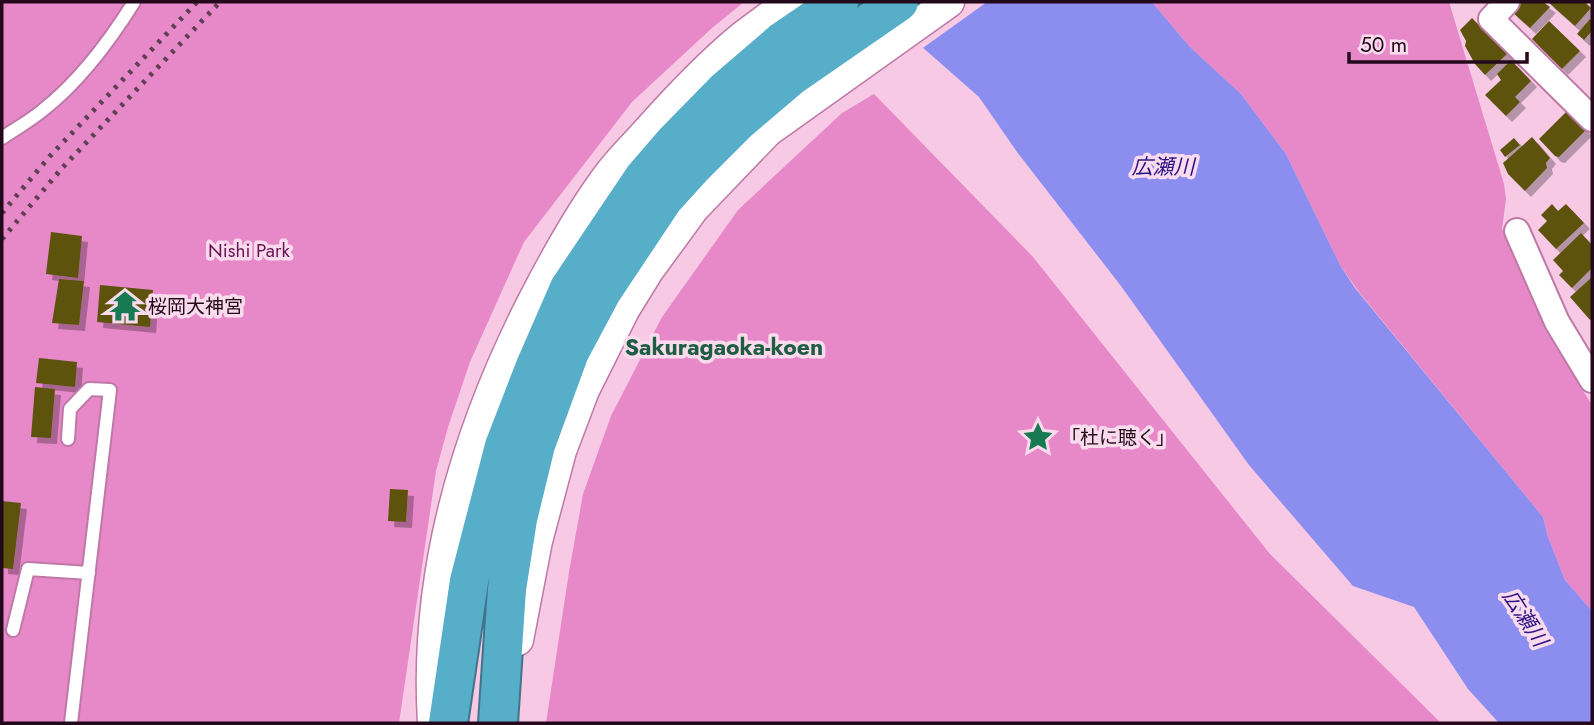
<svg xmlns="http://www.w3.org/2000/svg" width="1594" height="725" viewBox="0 0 1594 725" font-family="Jost,'Noto Sans JP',sans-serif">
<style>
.green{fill:#e788c8}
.water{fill:#8b8eef}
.pier{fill:#f7c9e5}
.building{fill:#5d530e;filter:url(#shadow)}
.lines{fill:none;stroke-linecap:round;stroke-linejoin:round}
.service-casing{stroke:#bf79a7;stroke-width:16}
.minor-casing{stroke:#bf79a7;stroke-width:28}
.tertiary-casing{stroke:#bf79a7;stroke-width:33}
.motorway-casing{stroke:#44748b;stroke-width:42}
.service{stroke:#fff;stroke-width:12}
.minor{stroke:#fff;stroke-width:24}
.tertiary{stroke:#fff;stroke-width:30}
.motorway{stroke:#56aec8;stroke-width:38}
.rail{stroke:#5f3f54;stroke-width:5;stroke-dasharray:3.5 7;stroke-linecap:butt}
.labels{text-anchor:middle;stroke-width:7;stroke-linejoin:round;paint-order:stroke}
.park-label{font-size:19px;fill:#691353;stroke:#fadbee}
.poi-label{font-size:19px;fill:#23091b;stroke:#fadbee;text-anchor:start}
.water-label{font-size:21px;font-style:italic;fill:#2c1385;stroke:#fadbee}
.quarter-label{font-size:23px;font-weight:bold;fill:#1e5d41;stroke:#fadbee}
</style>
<defs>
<filter id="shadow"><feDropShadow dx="6" dy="6" stdDeviation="0" flood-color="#0004"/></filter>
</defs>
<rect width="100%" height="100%" fill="#f7c9e5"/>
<path class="green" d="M2,2H744L712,28L632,102L524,242L470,362L448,427L436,471L399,723H2Z
M1152,2H1449L1504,184L1506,199L1502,229L1548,334L1592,405V611L1565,580L1548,537L1543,517L1359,292L1340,265L1286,154L1241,94L1189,46Z
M874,94L1033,257L1270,554L1441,723H546L569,572L583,494L611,416L662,317L738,210L842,113Z"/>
<path class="water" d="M871,2H1152L1189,46L1241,94L1286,154L1340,265L1355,288L1543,517L1548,537L1565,580L1592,611V723H1499L1468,689L1414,607L1353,586L1249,465L1121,286L1017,152L979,97Z"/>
<path class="pier" d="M867,2H987L920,50Z"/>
<path class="building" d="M1519,2H1543L1550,7L1530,28L1511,11Z
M1548,2H1585L1591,8L1575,26Z
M1472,18L1507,54L1485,75L1475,64L1465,46L1466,41L1460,30Z
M1590,19L1592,21V31L1584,40L1577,34Z
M1549,21L1580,51L1562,69L1532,39Z
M1511,60L1531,81L1515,97L1520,102L1506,116L1485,95L1501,80L1497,74Z
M1567,111L1586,130L1559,157L1555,156L1539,139Z
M1532,137L1550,158L1546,163L1547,168L1525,191L1508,174L1503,163Z
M1514,138L1520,145L1505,157L1500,150Z
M1552,204L1558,211L1566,204L1584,223L1556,249L1538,230L1547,221L1541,215Z
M51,232L82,236L78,278L46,274Z
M1581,233L1592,245V268L1572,288L1559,275L1563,271L1553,260Z
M1592,277V318L1590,320L1570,297Z
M59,279L84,281L79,325L52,323Z
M100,285L153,290L150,327L97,322Z
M39,358L77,362L75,387L36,383Z
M35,387L55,389L51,438L31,437Z
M390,489L408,490L406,522L388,521Z
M2,501L21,503L13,569L2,568Z"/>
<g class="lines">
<g class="service-casing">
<path id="service" d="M2,138C15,129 30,121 43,110C80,81 109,42 134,2
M68,439L70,409L89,389L110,390L71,723
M13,630L28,569L89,573"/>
</g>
<g class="minor-casing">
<path id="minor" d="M1507,2L1491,19L1592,119
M1517,231L1557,322L1592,380"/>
</g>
<g class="tertiary-casing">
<path id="tertiary" d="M518,640L537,541L561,451L584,390L624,310L648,271L694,208L768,131L949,2
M433,723C424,575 465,436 531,305C554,260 579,214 610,173C620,160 633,147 645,134C675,100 707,66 742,37C758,25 774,13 789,2"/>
</g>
<g class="motorway-casing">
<path id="motorway" d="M448,723L469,581L504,446L535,366L569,288L643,178L675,141L724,91L782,41L839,2
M498,723L507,589L518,519L536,445L570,352L602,292L664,199L694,166L738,122L792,76L899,2"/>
</g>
<use href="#service" class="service"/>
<use href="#minor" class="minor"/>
<use href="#tertiary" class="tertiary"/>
<use href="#motorway" class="motorway"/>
<path class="rail" d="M2,213L50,156L197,2
M2,239L63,167L220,2"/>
</g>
<defs>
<g id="temple-bare" transform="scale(2.415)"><path d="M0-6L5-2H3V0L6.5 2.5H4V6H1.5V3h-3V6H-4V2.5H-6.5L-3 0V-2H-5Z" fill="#177a52" stroke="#fadbee" stroke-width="2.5" paint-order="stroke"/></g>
<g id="sight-bare" transform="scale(2.415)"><path d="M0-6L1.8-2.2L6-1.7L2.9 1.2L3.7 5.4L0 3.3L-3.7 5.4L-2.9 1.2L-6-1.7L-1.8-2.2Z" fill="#177a52" stroke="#fadbee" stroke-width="2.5" paint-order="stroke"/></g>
</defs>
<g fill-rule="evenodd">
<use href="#temple-bare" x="125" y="306"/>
<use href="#sight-bare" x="1038" y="437"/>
</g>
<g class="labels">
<g class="park-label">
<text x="249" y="257">Nishi Park</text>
</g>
<g class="poi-label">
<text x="148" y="313">桜岡大神宮</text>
<text x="1061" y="444">「杜に聴く」</text>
</g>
<g class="water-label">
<text x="1163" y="174">広瀬川</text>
<text transform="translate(1525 618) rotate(57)" y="7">広瀬川</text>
</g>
<g class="quarter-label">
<text x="724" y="355">Sakuragaoka-koen</text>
</g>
</g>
<rect width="1594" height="725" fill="none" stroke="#23091b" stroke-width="7"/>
<path d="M1349 52v10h178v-10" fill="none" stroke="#23091b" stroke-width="3.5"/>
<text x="1360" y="52" font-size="21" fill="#23091b" stroke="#fadbee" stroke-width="5" paint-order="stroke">50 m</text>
</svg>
